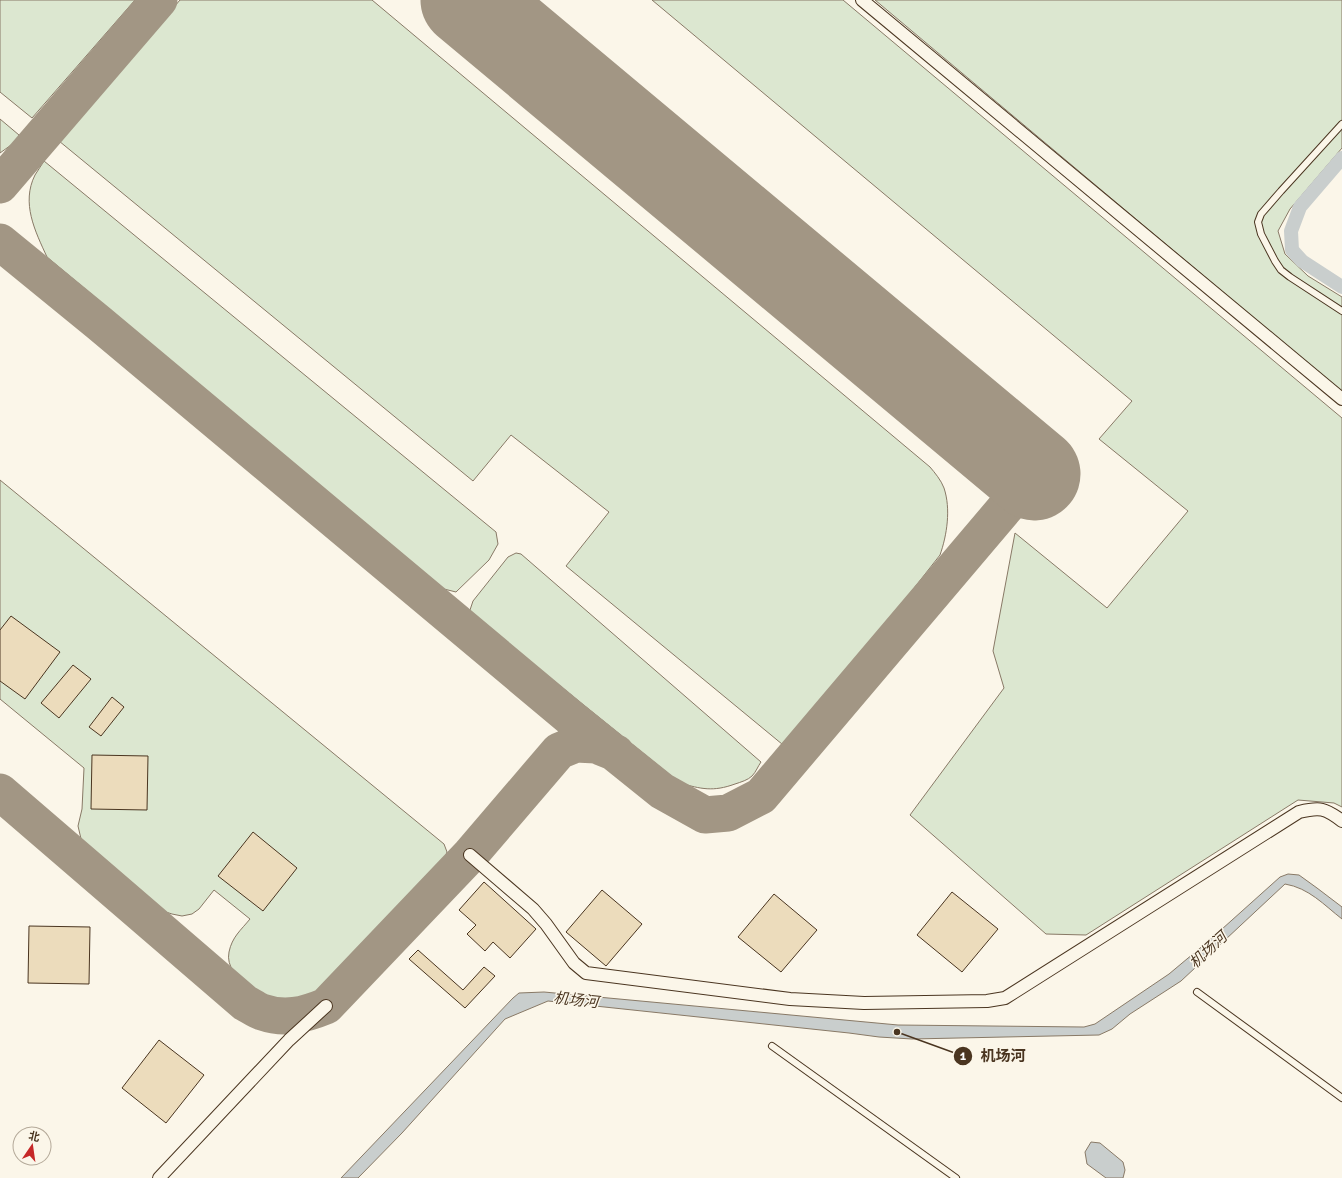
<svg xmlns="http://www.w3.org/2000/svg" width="1342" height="1178" viewBox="0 0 1342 1178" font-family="Signika,'Noto Sans SC',sans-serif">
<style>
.green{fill:#dce7d0;stroke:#887966}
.water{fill:#c9cecd;stroke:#887966}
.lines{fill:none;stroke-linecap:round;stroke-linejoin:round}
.canal{stroke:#c9cecd;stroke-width:14}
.taxiway{stroke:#a29684;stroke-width:37}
.runway{stroke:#a29684;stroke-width:93}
.building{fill:#ecdcbc;stroke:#4a3520}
.lane-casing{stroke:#4a3520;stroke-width:8}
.street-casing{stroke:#4a3520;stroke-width:14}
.lane{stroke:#fbf6e9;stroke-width:6}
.street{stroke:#fbf6e9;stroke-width:12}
.labels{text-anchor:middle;stroke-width:3;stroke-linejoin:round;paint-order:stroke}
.water-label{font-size:15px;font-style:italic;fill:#4a3520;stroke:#fbf6e9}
.leader{fill:none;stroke:#4a3520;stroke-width:1.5}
.callout-dot{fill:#4a3520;stroke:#fbf6e9;stroke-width:1.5}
.mark-label{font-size:12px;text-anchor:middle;font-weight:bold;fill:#fff}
.callout-label{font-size:15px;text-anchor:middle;font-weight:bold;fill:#4a3520;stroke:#fbf6e9;stroke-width:3;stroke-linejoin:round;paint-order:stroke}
</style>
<rect width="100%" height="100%" fill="#fbf6e9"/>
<path class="green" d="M0,0H135L32,118L0,92Z
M180,0H372L930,467C935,473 941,480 944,488C951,509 947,535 940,555L788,749L566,566L609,512L511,435L473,481L59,141Z
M652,0H843L1342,418V807L1334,803L1298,800L1086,935L1046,934L910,815L1004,688L993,651L1015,533L1107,608L1188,511L1099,439L1132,401Z
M875,0H1342V148L1290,209L1278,231L1285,254L1308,276L1342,297V392Z
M0,119L19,135L18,140L0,153Z
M44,161L496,532L498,544L489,560L456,592L444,589L47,257C35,231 21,203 35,175C38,170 41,166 44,161Z
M0,480L444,844L447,852L443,863L329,985C319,992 309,999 296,1001C273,1005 223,980 229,952C232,937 241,930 250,919L214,890L199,909L192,914L182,916L172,914L163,911L82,843L78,826L82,809L84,768L0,699Z
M516,553L521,554L761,762C758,766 756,772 752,776C748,780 741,782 735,784C713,792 701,789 680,783L475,617L470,610L473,601L508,557Z"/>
<path class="water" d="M1288,874L1299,875L1317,888L1342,907V919C1324,905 1309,888 1285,884L1181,981L1130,1014L1112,1029L1099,1035L912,1039L879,1037L849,1033L548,1001L505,1019L402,1133L358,1178H341L513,998L519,993L544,992L898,1025L1084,1027L1095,1024L1169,974L1212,938L1280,877Z
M1091,1142L1100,1143L1123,1162L1125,1170L1123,1178H1106L1087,1164L1085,1152Z"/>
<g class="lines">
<path class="canal" d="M1342,158L1300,207L1291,231L1292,250L1302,261L1342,287"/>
<path class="taxiway" d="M0,185L159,0
M0,242L99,323L571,718L662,791L705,815L728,813L761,796L1034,474
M0,792L245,1003C251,1006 256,1010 262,1012C285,1020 304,1015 326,1006L470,855L559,751L576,744L596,745L616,753"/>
<path class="runway" d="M467,0L1034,474"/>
</g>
<path class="building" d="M11,616L60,652L25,699L0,681V630Z
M73,665L91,679L59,718L41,703Z
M112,697L124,707L101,736L89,727Z
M92,755L148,756L147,810L91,809Z
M253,832L297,868L263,911L218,876Z
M484,882L536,929L510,958L493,942L485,951L467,934L476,925L459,910Z
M602,890L642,924L606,966L566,932Z
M952,892L998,929L962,972L917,935Z
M774,894L817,930L781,972L738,937Z
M29,926L90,927L89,984L28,983Z
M418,950L463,990L484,967L495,976L465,1008L409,959Z
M159,1040L204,1075L166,1123L122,1088Z"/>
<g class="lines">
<g class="lane-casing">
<path id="lane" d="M1342,124L1281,191L1261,214L1258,222L1261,234L1275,261L1281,270L1290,277L1342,311
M1197,992L1342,1098
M772,1046L956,1178"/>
</g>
<g class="street-casing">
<path id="street" d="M862,0L1342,399
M470,855L533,909L546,924L574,963L586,973L790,999L864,1003L987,1001L1005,998L1299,812C1320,807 1325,808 1342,821
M159,1178L289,1040L326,1006"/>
</g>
<use href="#lane" class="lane"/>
<use href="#street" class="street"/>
</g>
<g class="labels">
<g class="water-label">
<text transform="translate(1208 950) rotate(-43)" y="5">机场河</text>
<text transform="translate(576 1000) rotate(6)" y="5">机场河</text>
</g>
</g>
<path class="leader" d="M897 1032L963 1056"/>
<g class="callout-dot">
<circle cx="897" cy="1032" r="4"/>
<circle cx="963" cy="1056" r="10"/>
</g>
<g class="mark-label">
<text x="963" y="1060">1</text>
</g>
<g class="callout-label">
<text x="1003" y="1061">机场河</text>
</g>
<g transform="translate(32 1146) rotate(13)"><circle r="19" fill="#fbf6e9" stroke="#b4a999"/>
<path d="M0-3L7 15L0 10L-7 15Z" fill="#c62828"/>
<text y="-6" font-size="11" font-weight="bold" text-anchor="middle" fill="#4a3520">北</text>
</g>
</svg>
